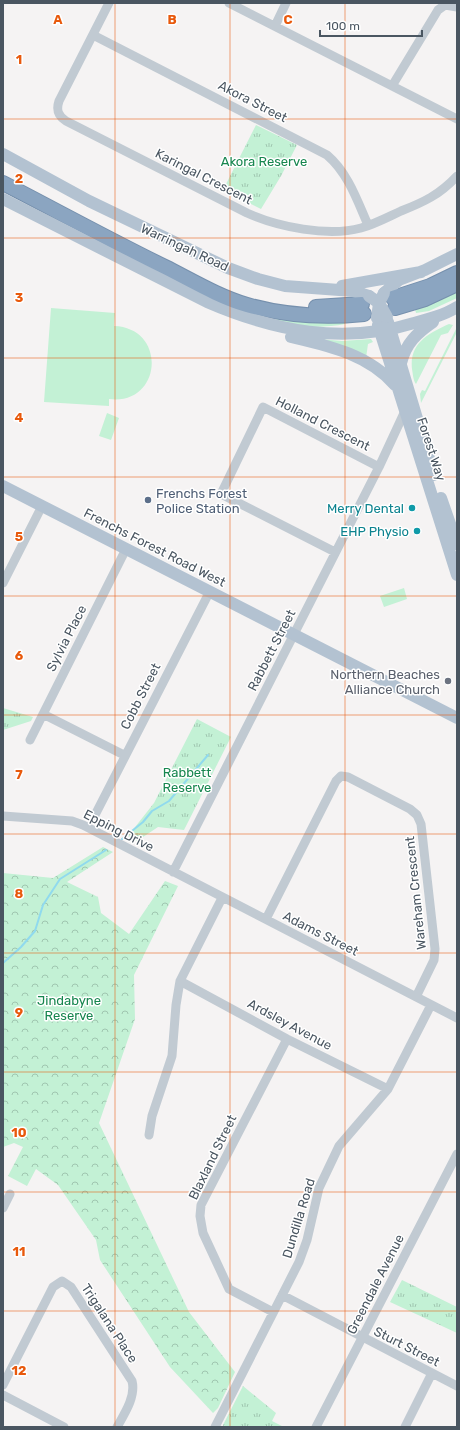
<svg xmlns="http://www.w3.org/2000/svg" width="460" height="1430" viewBox="0 0 460 1430" font-family="Rubik,sans-serif">
<style>
.green{fill:#c3f1d5}
.forest{fill:url(#forest-crowns)}
.park{fill:url(#park-tufts)}
.lines{fill:none;stroke-linecap:round;stroke-linejoin:round}
.stream{stroke:#90daee;stroke-width:2}
.highway-casing{stroke:#7690ad;stroke-width:16}
.minor{stroke:#c1cad2;stroke-width:9}
.major{stroke:#b3c2d1;stroke-width:12}
.highway{stroke:#8ba5c1;stroke-width:14}
.major-bridge{stroke:#b3c2d1;stroke-width:12}
.grid{fill:none;stroke:#e8590c;stroke-width:1;stroke-opacity:0.55}
.service-dot{fill:#5c6f8a;stroke:#fff;stroke-width:1.5}
.culture-dot{fill:#0f9aa8;stroke:#fff;stroke-width:1.5}
.worship-dot{fill:#6b7280;stroke:#fff;stroke-width:1.5}
.labels{text-anchor:middle;stroke-width:3;stroke-linejoin:round;paint-order:stroke}
.street-label{font-size:13px;fill:#4a5661;stroke:#fff}
.park-label{font-size:13px;fill:#17864f;stroke:#fff}
.service-label{font-size:13px;fill:#4e5e75;stroke:#fff;text-anchor:start}
.culture-label{font-size:13px;fill:#0d838f;stroke:#fff;text-anchor:end}
.worship-label{font-size:13px;fill:#5b616d;stroke:#fff;text-anchor:end}
.grid-label{font-size:13px;text-anchor:middle;font-weight:bold;fill:#e8590c;stroke:#fff;stroke-width:3;stroke-linejoin:round;paint-order:stroke}
</style>
<defs>
<pattern id="forest-crowns" width="20" height="18" patternUnits="userSpaceOnUse"><rect width="20" height="18" fill="#c3f1d5"/><path d="M2 6a3 3 0 1 1 6 0M12 15a3 3 0 1 1 6 0" fill="none" stroke="#a0c6b0"/></pattern>
<pattern id="park-tufts" width="24" height="20" patternUnits="userSpaceOnUse"><rect width="24" height="20" fill="#c3f1d5"/><path d="M3 7l-1-3M5 7V3M7 7l1-3M15 17l-1-3M17 17v-4M19 17l1-3" fill="none" stroke="#a0c6b0"/></pattern>
</defs>
<rect width="100%" height="100%" fill="#f5f3f3"/>
<path class="green" d="M457,291V298L429,311L416,313L415,309Z
M51,308L115,313L114,326C168,328 162,406 109,399V406L44,402Z
M262,313L345,321V324C318,329 287,328 262,313Z
M449,324L453,325L448,333L441,335L416,384C413,380 413,374 412,369C409,343 429,333 449,324Z
M457,327V332L421,403L420,394L422,390L425,391Z
M308,338L342,341L371,339L373,342L368,344L366,358Z
M107,413L119,418L111,440L99,436Z
M404,588L407,599L384,607L380,596Z"/>
<path class="forest" d="M103,847L113,852L67,882L98,897L101,913L129,934L165,881L178,886L134,975L135,1019L99,1123L189,1312L235,1372L218,1408L213,1413L170,1367L100,1260L96,1240L58,1185L36,1169L27,1186L8,1176L23,1147L14,1143L3,1147V873L53,878Z"/>
<path class="park" d="M256,125L297,145L281,176L261,209L223,190Z
M3,708L33,717L31,721L3,730Z
M197,719L231,737L184,830L158,827L137,841L128,836L154,803Z
M402,1280L457,1307V1333L390,1302Z
M243,1386L276,1413L272,1421L284,1427H224L223,1425Z"/>
<g class="lines">
<path class="stream" d="M122,839L143,822L152,811L169,801L208,755
M3,963L21,947L35,931L43,905L60,879L106,850"/>
<g class="highway-casing">
<path id="highway" d="M3,183C57,211 110,240 165,267C191,280 219,297 247,305C286,316 324,318 364,314
M393,298L430,286L457,273
M316,307L362,304
M395,308L425,299L457,284"/>
</g>
<path class="minor" d="M109,3L59,101C56,110 58,116 66,121L247,213C278,227 328,237 361,228C375,224 388,217 401,211C424,202 439,195 457,176
M229,3L457,119
M275,26L286,3
M93,35L327,155C348,173 357,200 368,225
M392,86L438,10L445,5L457,7
M335,552L221,494L263,407L379,467
M3,583L42,506
M43,714L124,755
M30,740L126,549
M95,815L210,591
M3,816L72,821L83,825L457,1018
M173,872L379,467L405,411
M266,919L336,781L341,776L348,777L410,809L417,815L421,824L435,949L434,960L416,997
M180,981L287,1039L388,1089
M149,1135L152,1116L172,1056L176,1005L180,981L222,898
M3,1208L10,1194
M282,1295L457,1386
M273,1312L229,1289L203,1233L200,1216L201,1205L287,1039
M3,1385L53,1287L62,1281L71,1287L132,1381C136,1396 125,1413 117,1427
M3,1395L64,1427
M215,1427L299,1262L307,1240L319,1188L339,1146L388,1089L431,1005
M316,1427L457,1154
M405,1427L432,1373"/>
<path class="major" d="M3,154L89,201L228,268L258,279L285,286L353,291L369,296
M3,199L207,302C274,331 343,345 414,323C429,319 444,315 457,307
M342,286L421,272
M384,293L399,280L425,270L457,254
M388,322L434,475
M378,325L457,575
M291,337C329,346 368,354 395,385
M401,363C406,343 417,333 433,322
M3,486L457,718
M441,498L457,544"/>
<use href="#highway" class="highway"/>
<path class="major-bridge" d="M369,296L379,303L387,317
M377,318L379,303L384,293"/>
</g>
<path class="grid" d="M115,3V1427M230,3V1427M345,3V1427M3,119H457M3,238H457M3,358H457M3,477H457M3,596H457M3,715H457M3,834H457M3,953H457M3,1072H457M3,1192H457M3,1311H457"/>
<circle class="service-dot" cx="148" cy="500" r="4"/>
<g class="culture-dot">
<circle cx="412" cy="508" r="4"/>
<circle cx="417" cy="531" r="4"/>
</g>
<circle class="worship-dot" cx="448" cy="681" r="4"/>
<g class="labels">
<g class="street-label">
<text transform="translate(253 101) rotate(27)" y="5">Akora Street</text>
<text transform="translate(204 176) rotate(27)" y="5">Karingal Crescent</text>
<text transform="translate(185 247) rotate(25)" y="5">Warringah Road</text>
<text transform="translate(323 423) rotate(27)" y="5">Holland Crescent</text>
<text transform="translate(432 449) rotate(72)" y="5">Forest Way</text>
<text transform="translate(155 547) rotate(27)" y="5">Frenchs Forest Road West</text>
<text transform="translate(66 638) rotate(-63)" y="5">Sylvia Place</text>
<text transform="translate(271 650) rotate(-63)" y="5">Rabbett Street</text>
<text transform="translate(140 696) rotate(-63)" y="5">Cobb Street</text>
<text transform="translate(119 830) rotate(27)" y="5">Epping Drive</text>
<text transform="translate(415 893) rotate(-96)" y="5">Wareham Crescent</text>
<text transform="translate(321 933) rotate(27)" y="5">Adams Street</text>
<text transform="translate(290 1024) rotate(28)" y="5">Ardsley Avenue</text>
<text transform="translate(212 1157) rotate(-64)" y="5">Blaxland Street</text>
<text transform="translate(298 1218) rotate(-73)" y="5">Dundilla Road</text>
<text transform="translate(375 1284) rotate(-63)" y="5">Greendale Avenue</text>
<text transform="translate(110 1323) rotate(57)" y="5">Trigalana Place</text>
<text transform="translate(407 1346) rotate(27)" y="5">Sturt Street</text>
</g>
<g class="park-label">
<text x="264" y="166">Akora Reserve</text>
<text x="187" y="777">Rabbett<tspan x="187" dy="15">Reserve</tspan></text>
<text x="69" y="1005">Jindabyne<tspan x="69" dy="15">Reserve</tspan></text>
</g>
<g class="service-label">
<text x="156" y="498">Frenchs Forest<tspan x="156" dy="15">Police Station</tspan></text>
</g>
<g class="culture-label">
<text x="404" y="513">Merry Dental</text>
<text x="409" y="536">EHP Physio</text>
</g>
<g class="worship-label">
<text x="440" y="679">Northern Beaches<tspan x="440" dy="15">Alliance Church</tspan></text>
</g>
</g>
<g class="grid-label">
<text x="58" y="24">A</text>
<text x="172" y="24">B</text>
<text x="288" y="24">C</text>
<text x="19" y="64">1</text>
<text x="19" y="183">2</text>
<text x="19" y="302">3</text>
<text x="19" y="422">4</text>
<text x="19" y="541">5</text>
<text x="19" y="660">6</text>
<text x="19" y="779">7</text>
<text x="19" y="898">8</text>
<text x="19" y="1017">9</text>
<text x="19" y="1137">10</text>
<text x="19" y="1256">11</text>
<text x="19" y="1375">12</text>
</g>
<rect width="460" height="1430" fill="none" stroke="#4a5661" stroke-width="8"/>
<path d="M320 30v6h102v-6" fill="none" stroke="#4a5661" stroke-width="2"/>
<text x="326" y="30" font-size="12" fill="#4a5661" stroke="#ffffff" stroke-width="3" paint-order="stroke">100 m</text>
</svg>
